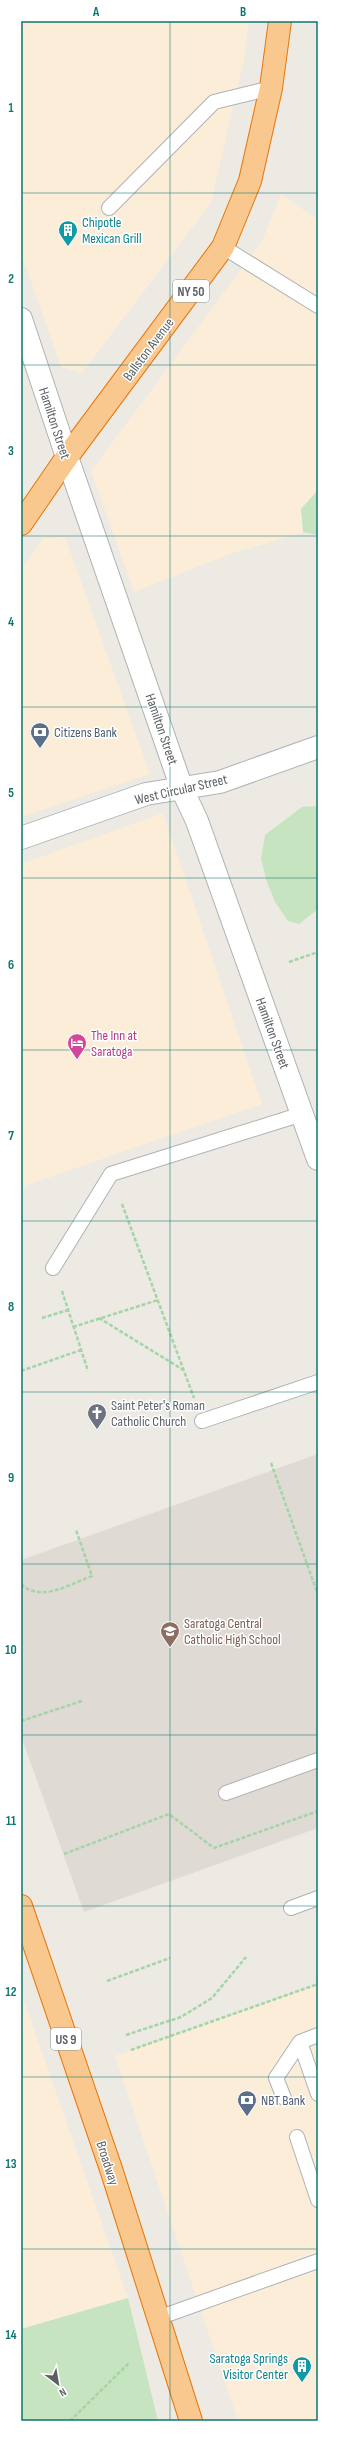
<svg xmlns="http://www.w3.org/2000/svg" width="339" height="2442" viewBox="0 0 339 2442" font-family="'Sofia Sans Condensed',sans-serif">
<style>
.commercial{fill:#fcedd8}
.education{fill:#e0dad4}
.green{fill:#c7e4c0}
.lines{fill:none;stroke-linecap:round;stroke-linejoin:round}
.lane-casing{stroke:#aeb2b5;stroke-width:16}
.street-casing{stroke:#aeb2b5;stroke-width:24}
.secondary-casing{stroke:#afb4b8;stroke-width:24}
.highway-casing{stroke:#e87508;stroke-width:24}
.path{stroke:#a3d5a6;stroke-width:2.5;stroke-dasharray:4 2;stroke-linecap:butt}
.lane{stroke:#fff;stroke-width:14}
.street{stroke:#fff;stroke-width:22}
.secondary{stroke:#fff;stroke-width:22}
.highway{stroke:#f9c88e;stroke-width:22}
.grid{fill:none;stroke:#0f766e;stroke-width:1;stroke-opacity:0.55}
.labels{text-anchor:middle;stroke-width:3;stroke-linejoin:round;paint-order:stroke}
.shield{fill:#fff;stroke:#8c9092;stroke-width:1}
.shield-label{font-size:13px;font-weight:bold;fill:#5b6063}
.culture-label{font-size:14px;fill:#0d838f;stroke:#fff;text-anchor:start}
.street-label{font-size:14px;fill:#5b6063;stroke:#fff}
.service-label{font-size:14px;fill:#4e5e75;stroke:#fff;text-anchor:start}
.hotel-label{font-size:14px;fill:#b23c85;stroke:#fff;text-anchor:start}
.worship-label{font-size:14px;fill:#5b616d;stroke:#fff;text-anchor:start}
.education-label{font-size:14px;fill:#785e54;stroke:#fff;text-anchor:start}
.neatline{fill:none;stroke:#0f766e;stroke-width:1.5}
.grid-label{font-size:13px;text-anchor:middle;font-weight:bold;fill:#0f766e}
</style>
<rect width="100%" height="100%" fill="#ede9e3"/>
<path class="commercial" d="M21,21H249L244,60L211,203L82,373L61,367L21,253Z
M281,194L318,220V528L230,554L134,592L91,471L262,241Z
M65,537L150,774L21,817V570L43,538Z
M163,813L262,1104L21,1187V864Z
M318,1985V2421H238L115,2056Z
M21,1992L128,2298L21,2329Z"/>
<path class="education" d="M318,1454V1828L84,1912L21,1736V1560Z"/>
<path class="green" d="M318,490V535L303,532L301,509Z
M318,806V909L299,924L288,921L275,902L267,882L261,859L265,835L302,807Z
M128,2298L158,2421H21V2329Z"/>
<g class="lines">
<g class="lane-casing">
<path id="lane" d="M109,208L214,102L271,88
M223,247L318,306
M53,1268L111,1174L302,1114
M202,1421L318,1382
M226,1793L318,1760
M291,1908L318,1898
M318,2035L300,2042L318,2094
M284,2098L276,2078L300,2042
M297,2137L318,2200
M158,2318L318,2261"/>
</g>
<g class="street-casing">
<path id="street" d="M21,319L67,457L182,789L197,821L318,1159"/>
</g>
<g class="secondary-casing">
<path id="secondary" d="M21,838L146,794L220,782L318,747"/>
</g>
<g class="highway-casing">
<path id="highway" d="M21,524L67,457L223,247L250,181L271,88L280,21
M21,1906L112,2172L191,2421"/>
</g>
<path class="path" d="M289,962L318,952
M122,1204L194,1398
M62,1291L88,1371
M42,1318L68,1310
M99,1318L185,1371
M73,1327L158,1300
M21,1371L81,1350
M271,1463L318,1595
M21,1584C41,1603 70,1584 92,1576L76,1530
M21,1721L82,1701
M64,1854L169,1814L214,1848L318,1811
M107,1981L170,1958
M126,2035L181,2017L212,1998L246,1957
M131,2050L318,1984
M70,2421L130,2362"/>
<use href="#lane" class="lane"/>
<use href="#street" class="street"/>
<use href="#secondary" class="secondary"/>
<use href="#highway" class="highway"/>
</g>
<path class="grid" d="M170,21V2421M21,193H318M21,365H318M21,536H318M21,707H318M21,878H318M21,1050H318M21,1221H318M21,1392H318M21,1564H318M21,1735H318M21,1906H318M21,2077H318M21,2249H318"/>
<defs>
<g id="building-pin" transform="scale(1)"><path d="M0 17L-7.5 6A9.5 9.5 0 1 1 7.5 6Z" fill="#0f9aa8" stroke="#fff"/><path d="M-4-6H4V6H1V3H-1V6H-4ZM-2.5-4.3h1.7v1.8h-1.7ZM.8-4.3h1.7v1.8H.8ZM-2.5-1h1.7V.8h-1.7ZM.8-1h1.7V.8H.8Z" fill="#fff"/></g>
<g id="bank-pin" transform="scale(1)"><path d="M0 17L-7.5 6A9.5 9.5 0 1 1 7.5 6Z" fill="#5c6f8a" stroke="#fff"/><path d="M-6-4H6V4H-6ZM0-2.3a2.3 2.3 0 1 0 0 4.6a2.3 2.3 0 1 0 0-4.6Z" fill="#fff"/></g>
<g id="hotel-pin" transform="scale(1)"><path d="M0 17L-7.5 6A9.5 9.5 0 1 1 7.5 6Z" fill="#d1479c" stroke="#fff"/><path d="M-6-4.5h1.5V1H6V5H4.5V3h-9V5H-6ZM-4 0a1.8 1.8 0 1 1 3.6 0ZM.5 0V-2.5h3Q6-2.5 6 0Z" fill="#fff"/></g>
<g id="church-pin" transform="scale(1)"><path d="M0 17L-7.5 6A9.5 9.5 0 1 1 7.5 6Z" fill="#6b7280" stroke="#fff"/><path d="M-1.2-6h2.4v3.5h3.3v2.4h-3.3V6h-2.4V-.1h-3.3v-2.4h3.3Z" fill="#fff"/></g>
<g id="school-pin" transform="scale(1)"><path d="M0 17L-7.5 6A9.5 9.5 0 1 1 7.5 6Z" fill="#8d6e63" stroke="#fff"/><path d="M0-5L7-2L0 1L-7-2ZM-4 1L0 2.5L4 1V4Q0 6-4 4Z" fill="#fff"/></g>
</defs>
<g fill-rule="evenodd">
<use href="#building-pin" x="68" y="230"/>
<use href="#bank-pin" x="40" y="732"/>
<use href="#hotel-pin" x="77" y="1043"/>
<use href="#church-pin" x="97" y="1413"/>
<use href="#school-pin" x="170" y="1631"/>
<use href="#bank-pin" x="247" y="2100"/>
<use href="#building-pin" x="302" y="2366"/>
</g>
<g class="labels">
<g class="shield">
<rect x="173" y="280" width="36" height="22" rx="3"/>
<rect x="51" y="2028" width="30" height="22" rx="3"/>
</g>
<g class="shield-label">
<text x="191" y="296">NY 50</text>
<text x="66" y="2044">US 9</text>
</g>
<g class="culture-label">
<text x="82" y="227">Chipotle<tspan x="82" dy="16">Mexican Grill</tspan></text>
<text x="288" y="2363" text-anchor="end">Saratoga Springs<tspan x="288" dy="16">Visitor Center</tspan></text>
</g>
<g class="street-label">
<text transform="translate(148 349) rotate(-53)" y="5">Ballston Avenue</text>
<text transform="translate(55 423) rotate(72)" y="5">Hamilton Street</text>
<text transform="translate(162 729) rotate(71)" y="5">Hamilton Street</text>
<text transform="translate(181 789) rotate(-13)" y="5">West Circular Street</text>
<text transform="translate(273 1033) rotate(70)" y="5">Hamilton Street</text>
<text transform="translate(108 2163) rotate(72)" y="5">Broadway</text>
</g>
<g class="service-label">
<text x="54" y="737">Citizens Bank</text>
<text x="261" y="2105">NBT Bank</text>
</g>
<g class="hotel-label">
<text x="91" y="1040">The Inn at<tspan x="91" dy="16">Saratoga</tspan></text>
</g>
<g class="worship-label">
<text x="111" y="1410">Saint Peter's Roman<tspan x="111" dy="16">Catholic Church</tspan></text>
</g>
<g class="education-label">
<text x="184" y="1628">Saratoga Central<tspan x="184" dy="16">Catholic High School</tspan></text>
</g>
</g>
<rect width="339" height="2442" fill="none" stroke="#ffffff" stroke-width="44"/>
<g transform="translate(58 2384) rotate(149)" stroke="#ffffff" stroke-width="3" paint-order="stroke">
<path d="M0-3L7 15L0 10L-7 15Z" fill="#5b6063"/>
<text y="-6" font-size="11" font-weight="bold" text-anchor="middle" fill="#5b6063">N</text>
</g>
<rect x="22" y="22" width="295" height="2398" class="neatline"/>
<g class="grid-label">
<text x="96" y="16">A</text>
<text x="243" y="16">B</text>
<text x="11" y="112">1</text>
<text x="11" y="283">2</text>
<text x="11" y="455">3</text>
<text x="11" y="626">4</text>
<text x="11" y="797">5</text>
<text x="11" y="969">6</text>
<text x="11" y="1140">7</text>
<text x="11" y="1311">8</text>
<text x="11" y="1482">9</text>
<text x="11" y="1654">10</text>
<text x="11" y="1825">11</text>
<text x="11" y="1996">12</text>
<text x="11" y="2168">13</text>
<text x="11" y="2339">14</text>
</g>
</svg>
